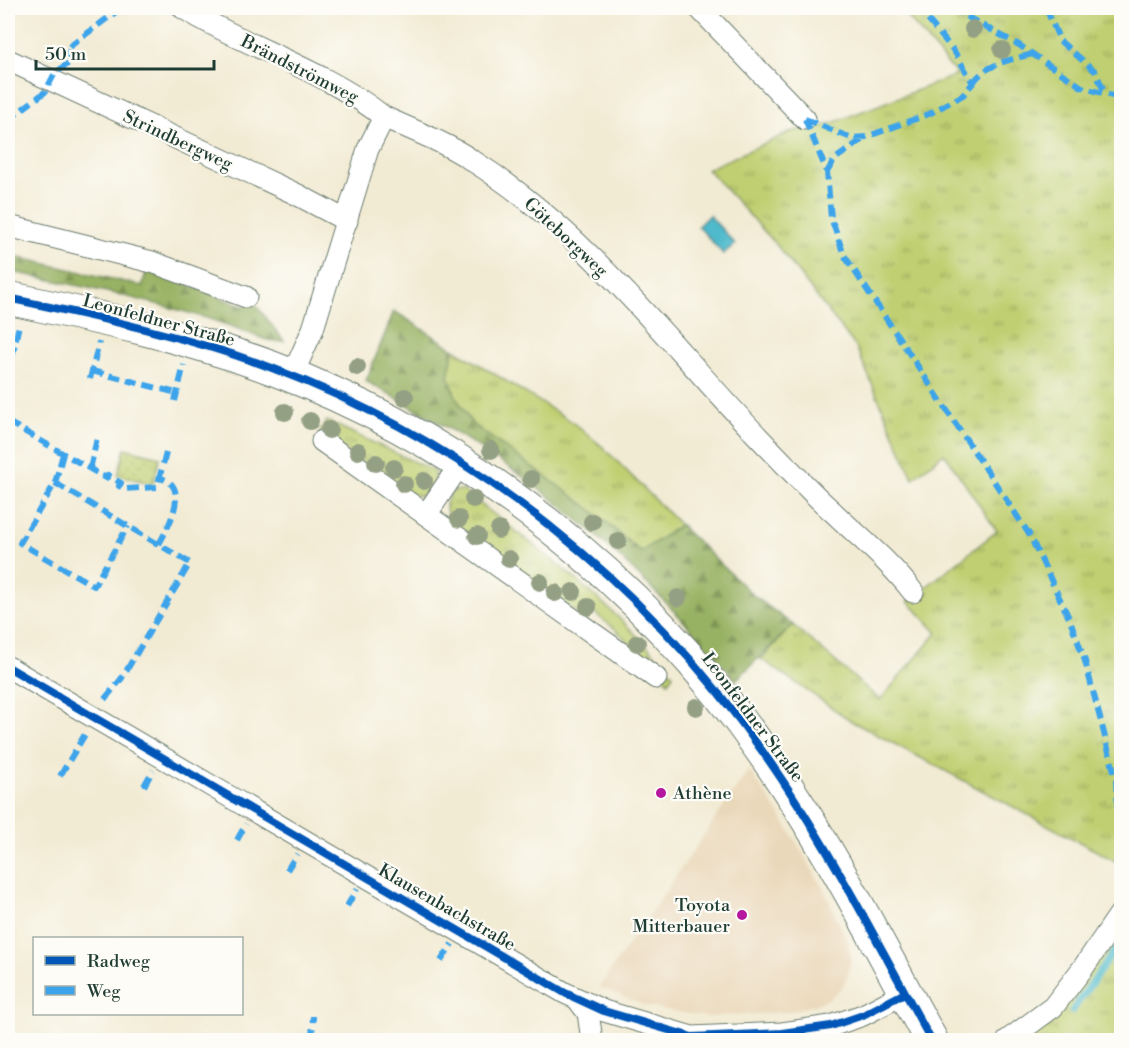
<svg xmlns="http://www.w3.org/2000/svg" width="1129" height="1048" viewBox="0 0 1129 1048" font-family="'Libre Bodoni',serif">
<style>
.built{fill:#ead8ba}
.grass{fill:url(#grass-tufts);stroke:#708652;stroke-width:1.5}
.forest{fill:url(#forest-firs);stroke:#5c784c;stroke-width:1.5}
.park{fill:url(#park-dots);stroke:#708652;stroke-width:1.5}
.water{fill:#4fbacc;stroke:#377c80;stroke-width:1.5}
.lines{fill:none;stroke-linecap:round;stroke-linejoin:round}
.stream{stroke:#4fbacc;stroke-width:7}
.minor-casing{stroke:#697a6c;stroke-width:23}
.primary-casing{stroke:#697a6c;stroke-width:35}
.minor{stroke:#fff;stroke-width:21}
.primary{stroke:#fff;stroke-width:33}
.quiet{stroke:#3da4eb;stroke-width:6;stroke-dasharray:12 6;stroke-linecap:butt}
.cycleway-casing{stroke:#fdfcf7;stroke-width:11}
.cycleway{stroke:#0057b8;stroke-width:8}
.tree{fill:#94a084}
.poi-dot{fill:#b5179e;stroke:#fdfcf7;stroke-width:2}
.labels{text-anchor:middle;stroke-width:4.5;stroke-linejoin:round;paint-order:stroke}
.street-label{font-size:18px;fill:#1f3d34;stroke:#fdfcf7}
.poi-label{font-size:18px;fill:#1f3d34;stroke:#fdfcf7;text-anchor:start}
</style>
<defs>
<pattern id="grass-tufts" width="24" height="20" patternUnits="userSpaceOnUse" patternTransform="scale(1.5)"><rect width="24" height="20" fill="#c0cf71"/><path d="M3 7l-1-3M5 7V3M7 7l1-3M15 17l-1-3M17 17v-4M19 17l1-3" fill="none" stroke="#9ba95e"/></pattern>
<pattern id="forest-firs" width="22" height="20" patternUnits="userSpaceOnUse" patternTransform="scale(1.5)"><rect width="22" height="20" fill="#98b263"/><path d="M5 1l3.5 6h-7zM16 11l3.5 6h-7z" fill="#7b9252"/></pattern>
<pattern id="park-dots" width="8" height="8" patternUnits="userSpaceOnUse" patternTransform="scale(1.5)"><rect width="8" height="8" fill="#c0cf71"/><path d="M2 2h.1M6 6h.1" fill="none" stroke="#9ba95e" stroke-width="1.8" stroke-linecap="round"/></pattern>
</defs>
<rect width="100%" height="100%" fill="#fdfcf7"/>
<filter id="ink" filterUnits="userSpaceOnUse"><feTurbulence type="fractalNoise" baseFrequency=".0167" numOctaves="2"/><feDisplacementMap in="SourceGraphic" scale="12" xChannelSelector="R" yChannelSelector="G"/><feConvolveMatrix kernelMatrix="1 2 1 2 8 2 1 2 1" color-interpolation-filters="sRGB"/></filter>
<filter id="wash" filterUnits="userSpaceOnUse"><feTurbulence type="fractalNoise" baseFrequency=".008" numOctaves="4" result="noise"/><feDisplacementMap in="SourceGraphic" scale="24" xChannelSelector="R" yChannelSelector="G"/><feGaussianBlur stdDeviation="1.35" result="paint"/><feColorMatrix in="noise" values="0 0 0 0 0 0 0 0 0 0 0 0 0 0 0 0 0 1.4 0 .05"/><feComposite in="paint" operator="in"/></filter>
<g filter="url(#wash)">
<rect width="100%" height="100%" fill="#f2ebd4"/>
<path class="built" d="M749,770L782,818L823,888L848,942L851,959L848,975L842,987L830,998L814,1005L788,1012L706,1017L646,1006L599,987Z"/>
<path class="grass" d="M900,8H1121V864L853,722L761,659L793,625L880,700L937,633L908,601L997,531L944,453L913,478L856,347L775,243L707,169L793,131L827,125L957,75Z
M454,349L571,421L603,447L680,525L641,552L588,507L472,424L457,399L447,376Z
M327,421L434,471C436,485 431,489 420,496L405,493L320,431Z
M462,490C537,547 612,603 673,675L668,682L615,629L593,612L579,614L449,519C444,507 445,501 453,491Z
M1121,921V1040H1020Z"/>
<path class="forest" d="M8,255L142,286L147,269L242,306L256,305L284,341C269,344 245,331 231,326C159,302 82,286 8,271Z
M394,311L454,349L448,376L457,399L472,424L588,507L641,552L680,525L753,595L793,625L736,680C679,614 620,552 551,498C494,453 430,417 366,381Z"/>
<path class="park" d="M125,448L160,457L153,484L118,475Z"/>
<path class="water" d="M709,215L735,244L723,254L698,226Z"/>
<g class="lines">
<path class="stream" d="M1072,1011L1122,940"/>
</g>
</g>
<g filter="url(#ink)">
<g class="lines">
<g class="minor-casing">
<path id="minor" d="M183,8C248,48 323,69 384,117
M699,8L805,119
M8,60L296,194L347,221
M8,226L152,262L246,297
M292,376L313,329L368,149L384,117C414,131 445,142 473,161C588,233 672,348 765,444C788,467 809,491 833,512C861,539 889,561 913,592
M322,441L656,678
M426,515L461,463
M8,667L565,993L604,1011L692,1037L782,1033L831,1026L863,1015L905,993
M579,1001L588,1013L592,1040
M1008,1040L1053,1007L1083,968L1122,911"/>
</g>
<g class="primary-casing">
<path id="primary" d="M8,298C97,317 186,336 272,368C471,443 644,581 765,755C828,844 878,944 931,1040"/>
</g>
<use href="#minor" class="minor"/>
<use href="#primary" class="primary"/>
<path class="quiet" d="M951,8L1019,45L1082,87L1122,99
M1046,8L1060,41L1095,71L1105,93
M973,83C985,64 1012,59 1033,54
M805,119L827,172L831,218L844,255L1029,534L1070,620L1085,661L1116,779L1118,821L1122,833
M805,119L851,138L866,137L929,114L963,95L973,83L954,51L918,8
M8,120L45,92L55,73L73,60L65,50L121,8
M827,172L835,159L866,137
M12,357L19,325
M92,371L177,393
M90,379L99,342
M175,401L184,365
M8,422L106,478L108,475L121,483L119,486L125,489L157,487L166,453
M63,454L55,483L20,543L94,586L128,526
M90,469L98,434
M55,483L190,563L122,678L104,700
M159,544C169,526 191,485 160,478
M60,776L87,731
M144,786L153,770
M237,840L246,824
M287,870L297,854
M347,906L357,889
M441,961L452,944
M312,1040L313,1016"/>
<g class="cycleway-casing">
<path id="cycleway" d="M8,298C97,317 186,336 272,368C471,443 644,581 765,755C828,844 878,944 931,1040
M8,667L565,993L604,1011L692,1037L782,1033L831,1026L863,1015L905,993"/>
</g>
<use href="#cycleway" class="cycleway"/>
</g>
<g class="tree">
<circle cx="973" cy="29" r="9"/>
<circle cx="1002" cy="50" r="9"/>
<circle cx="357" cy="367" r="9"/>
<circle cx="405" cy="397" r="9"/>
<circle cx="285" cy="412" r="9"/>
<circle cx="310" cy="421" r="9"/>
<circle cx="329" cy="430" r="9"/>
<circle cx="491" cy="450" r="9"/>
<circle cx="358" cy="451" r="9"/>
<circle cx="376" cy="463" r="9"/>
<circle cx="394" cy="468" r="9"/>
<circle cx="531" cy="479" r="9"/>
<circle cx="424" cy="481" r="9"/>
<circle cx="404" cy="484" r="9"/>
<circle cx="473" cy="499" r="9"/>
<circle cx="459" cy="519" r="9"/>
<circle cx="592" cy="522" r="9"/>
<circle cx="499" cy="530" r="9"/>
<circle cx="477" cy="536" r="9"/>
<circle cx="618" cy="541" r="9"/>
<circle cx="509" cy="559" r="9"/>
<circle cx="540" cy="582" r="9"/>
<circle cx="573" cy="592" r="9"/>
<circle cx="555" cy="593" r="9"/>
<circle cx="678" cy="598" r="9"/>
<circle cx="588" cy="607" r="9"/>
<circle cx="637" cy="643" r="9"/>
<circle cx="696" cy="707" r="9"/>
</g>
</g>
<g class="poi-dot">
<circle cx="661" cy="793" r="6"/>
<circle cx="742" cy="915" r="6"/>
</g>
<g class="labels">
<g class="street-label">
<text transform="translate(300 69) rotate(27)" y="6">Brändströmweg</text>
<text transform="translate(178 140) rotate(25)" y="6">Strindbergweg</text>
<text transform="translate(566 237) rotate(43)" y="6">Göteborgweg</text>
<text transform="translate(159 320) rotate(15)" y="6">Leonfeldner Straße</text>
<text transform="translate(753 717) rotate(53)" y="6">Leonfeldner Straße</text>
<text transform="translate(447 907) rotate(30)" y="6">Klausenbachstraße</text>
</g>
<g class="poi-label">
<text x="673" y="799">Athène</text>
<text x="730" y="911" text-anchor="end">Toyota<tspan x="730" dy="21">Mitterbauer</tspan></text>
</g>
</g>
<rect width="1129" height="1048" fill="none" stroke="#fdfcf7" stroke-width="30"/>
<rect x="33" y="937" width="210" height="78" fill="#fdfcf7" stroke="#a4b0a9" stroke-width="1.5"/>
<rect x="45" y="956" width="30" height="9" fill="#0057b8" stroke="#a4b0a9" stroke-width="1.5"/>
<text x="87" y="967" font-size="18" fill="#1f3d34">Radweg</text>
<rect x="45" y="986" width="30" height="9" fill="#3da4eb" stroke="#a4b0a9" stroke-width="1.5"/>
<text x="87" y="997" font-size="18" fill="#1f3d34">Weg</text>
<path d="M36 60v9h178v-9" fill="none" stroke="#1f3d34" stroke-width="3"/>
<text x="45" y="60" font-size="18" fill="#1f3d34" stroke="#fdfcf7" stroke-width="4.5" paint-order="stroke">50 m</text>
</svg>
